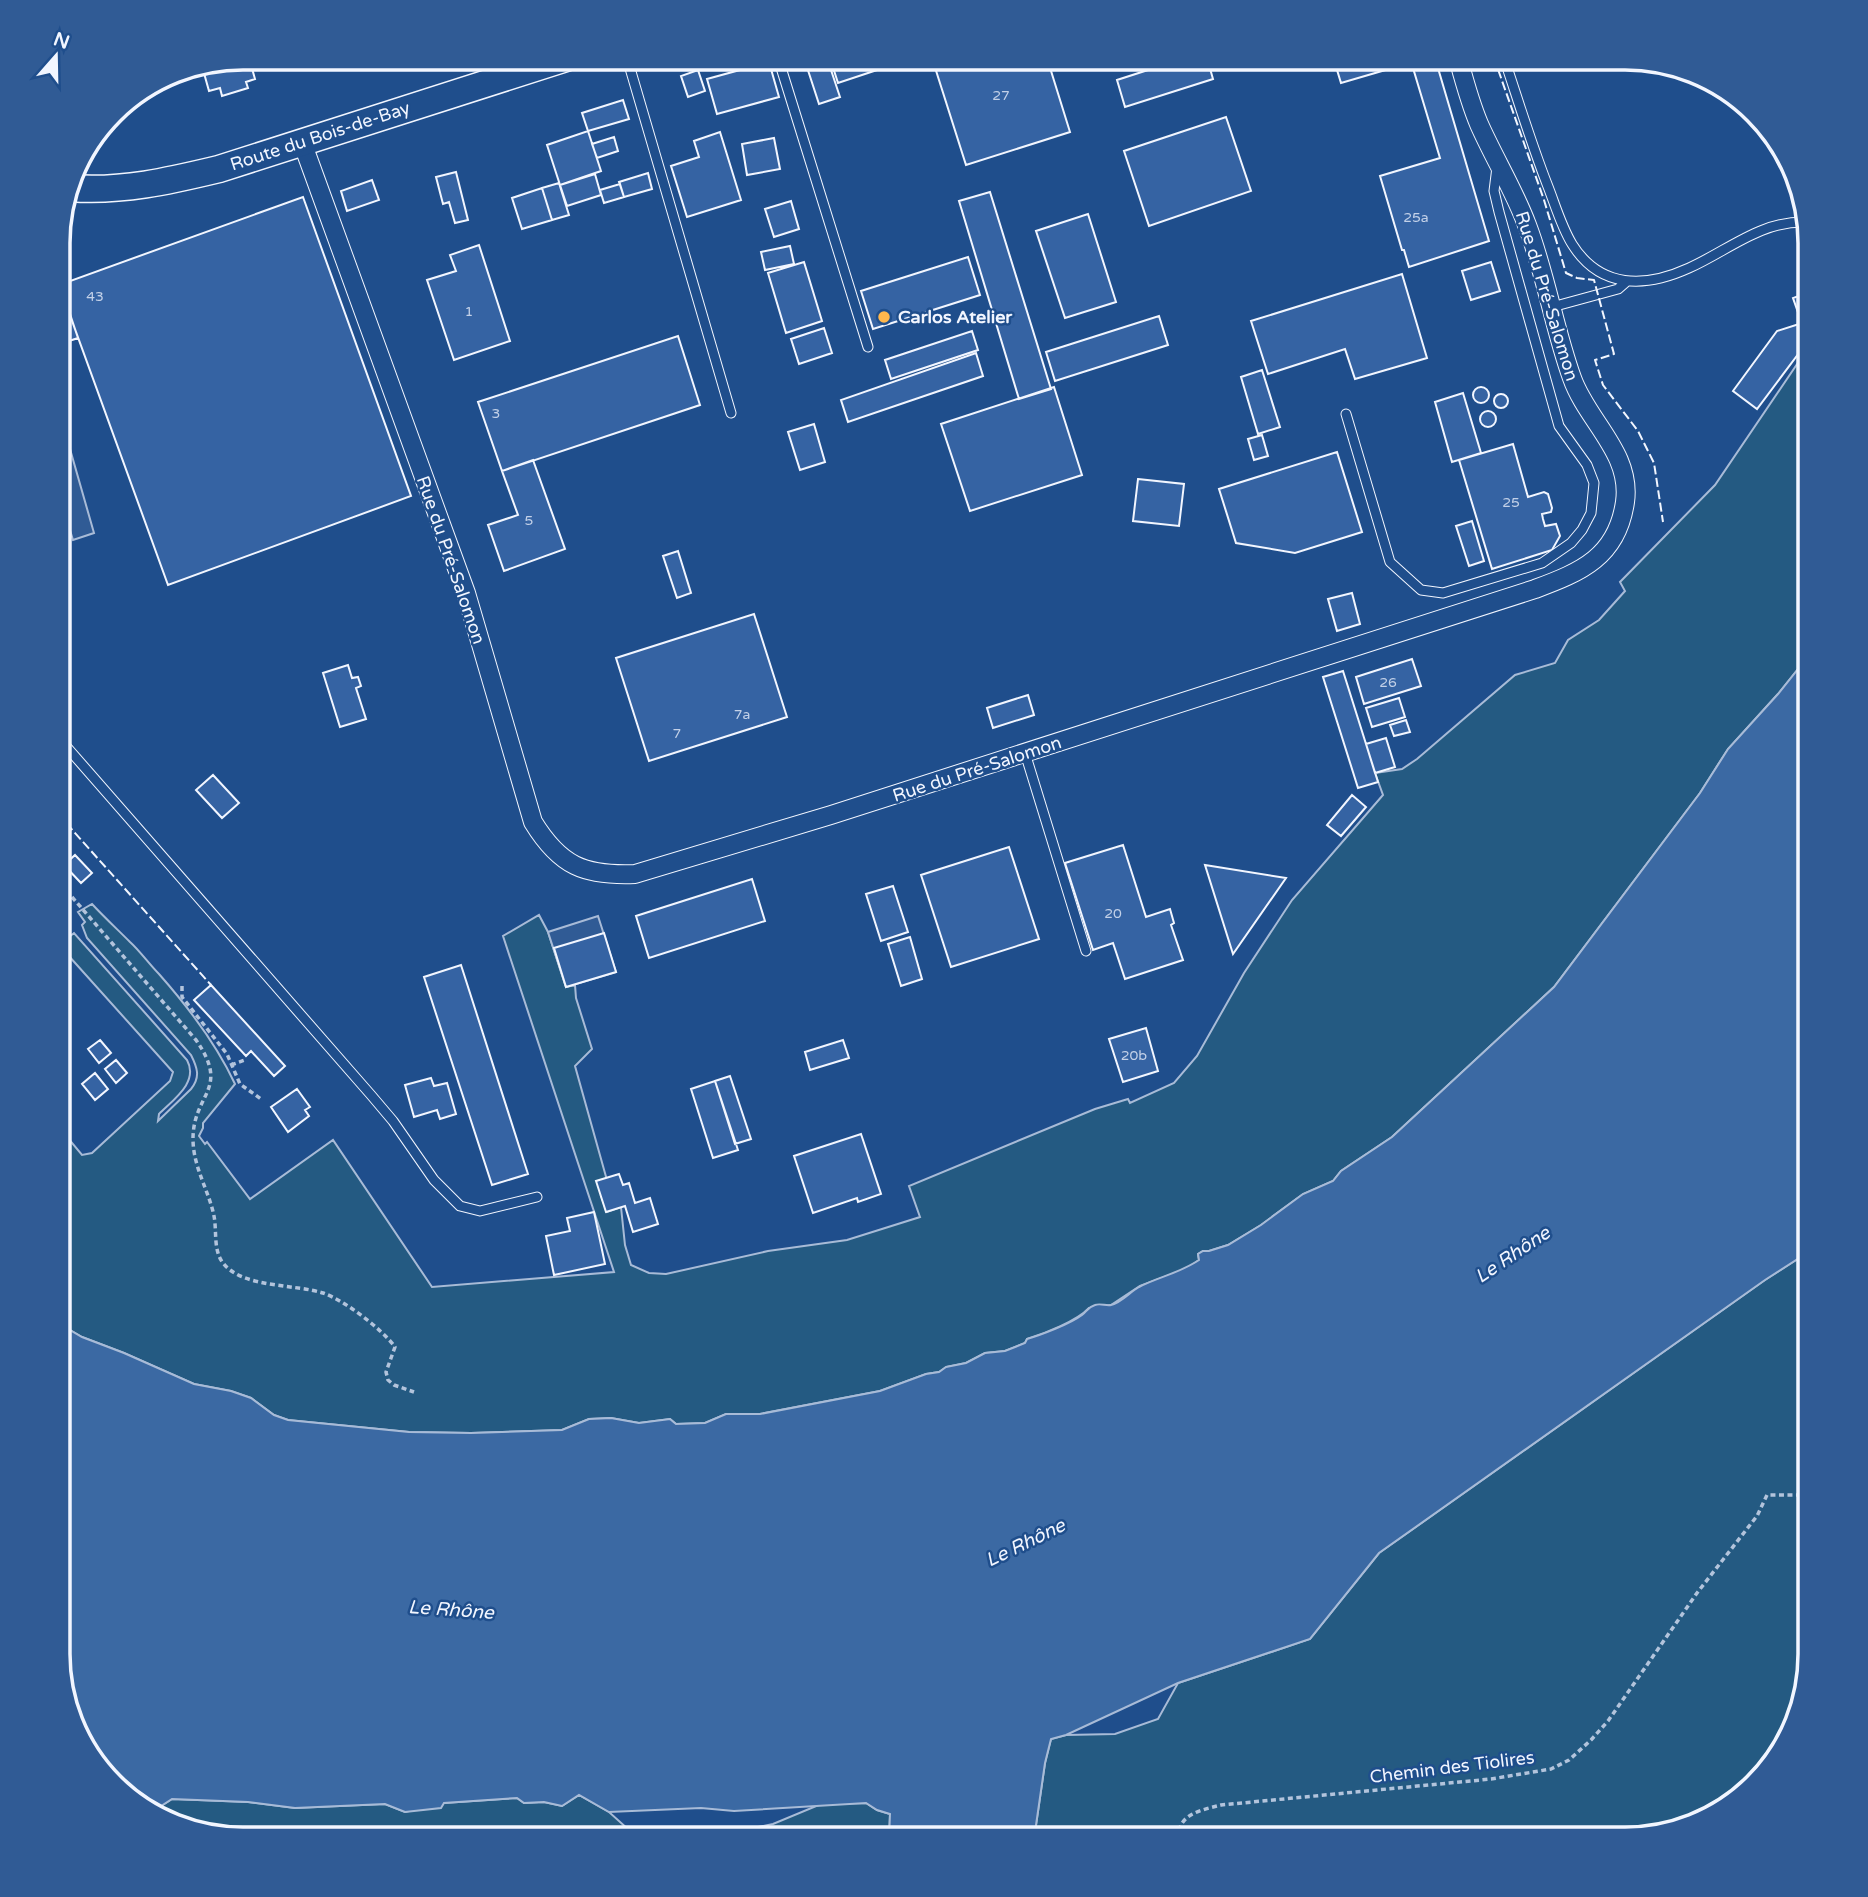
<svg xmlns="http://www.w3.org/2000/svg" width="1868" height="1897" viewBox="0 0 1868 1897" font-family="'Varela Round',sans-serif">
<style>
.green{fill:#245a82;stroke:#a8bbd7;stroke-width:2}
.parking{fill:#305b95;stroke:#a8bbd7;stroke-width:2}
.water{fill:#3b69a3;stroke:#a8bbd7;stroke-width:2}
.building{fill:#3563a3;stroke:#f2f6ff;stroke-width:2}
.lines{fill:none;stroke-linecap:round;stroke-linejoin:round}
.service-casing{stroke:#f2f6ff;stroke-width:11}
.minor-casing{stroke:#f2f6ff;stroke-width:20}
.secondary-casing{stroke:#f2f6ff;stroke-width:29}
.path{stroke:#b3c4dc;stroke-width:3.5;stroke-dasharray:5 3.5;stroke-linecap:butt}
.service{stroke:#1f4e8c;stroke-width:9}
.minor{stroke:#1f4e8c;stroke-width:18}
.secondary{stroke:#1f4e8c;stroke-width:26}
.fence{stroke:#f2f6ff;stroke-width:2;stroke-dasharray:9 3.5;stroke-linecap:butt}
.poi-dot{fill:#ffb74d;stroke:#1f4e8c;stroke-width:2.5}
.labels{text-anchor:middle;stroke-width:5;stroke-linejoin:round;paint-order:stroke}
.number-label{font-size:14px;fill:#c3d1e8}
.street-label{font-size:18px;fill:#f2f6ff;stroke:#1f4e8c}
.poi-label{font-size:18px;font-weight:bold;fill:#f2f6ff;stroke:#1f4e8c;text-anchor:start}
.water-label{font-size:19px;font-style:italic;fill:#f2f6ff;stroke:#1f4e8c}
.rim{fill:none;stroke:#f2f6ff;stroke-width:3.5}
</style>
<rect width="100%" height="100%" fill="#1f4e8c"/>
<path class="green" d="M1810,345V654L1778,694L1728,749L1700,793L1554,987L1392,1137L1341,1171L1333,1181L1303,1194L1261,1225L1228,1245L1209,1251H1203L1198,1254L1199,1260L1186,1269L1140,1286L1111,1305L1089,1308C1077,1321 1044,1334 1027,1339L1025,1343L1005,1351L985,1353L966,1363L947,1367L939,1372L926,1374L880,1391L760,1414H726L705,1423L676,1424L670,1419L639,1423L611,1418L589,1419L562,1430L471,1433L409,1432L288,1420L274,1415L251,1398L231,1391L194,1384L124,1353L82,1337L58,1323V1126L82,1155L92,1153L170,1081L173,1072L59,945L74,933L187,1060C199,1082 174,1099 159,1114L158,1121L191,1089C201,1077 197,1067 191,1055L87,938L82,925L85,922L78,912L92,904C104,917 117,929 130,942C140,951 149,964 159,974C189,1008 216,1043 235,1084L203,1123V1128L199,1136L205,1144L207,1142L250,1199L333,1140L432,1287L614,1272L503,936L539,915L548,932L566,987L575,985L576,998L592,1049L575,1066L610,1191L601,1196L607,1212L621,1207L625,1245L631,1265L649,1273L666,1274L768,1251L847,1240L920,1217L909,1186L1095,1109L1128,1099L1130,1103L1174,1083L1197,1056L1244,973L1292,900L1383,795L1375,773L1402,769L1417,759L1515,675L1555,663L1568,640L1599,620L1625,591L1620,582L1715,485Z
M1810,1251V1654L1791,1736L1747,1794L1696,1825L1626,1839H1034L1045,1763L1051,1739L1066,1735L1115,1734L1158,1719L1178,1683L1310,1639L1379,1553L1765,1280Z
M579,1795L609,1812L639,1839H243L161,1820L144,1807L158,1808L172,1799L248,1802L295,1808L385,1804L405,1812L444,1803L517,1798L524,1803L544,1802L562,1806Z
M866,1803L877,1810L890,1814L889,1839H699L773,1824L821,1804Z"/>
<path class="parking" d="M58,407L94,533L73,540L58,492Z
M598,916L616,972L566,987L548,932Z"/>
<path class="water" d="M1810,654V1251L1765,1280L1379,1553L1310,1639L1178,1683L1066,1735L1051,1739L1045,1763L1034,1839H889L890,1814L877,1810L866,1803L734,1811L701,1808L609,1812L579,1795L562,1806L544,1802L524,1803L517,1798L444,1803L441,1808L405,1812L385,1804L295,1808L248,1802L172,1799L158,1808L144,1807L103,1776L72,1725L58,1655V1323L82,1337L124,1353L194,1384L231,1391L251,1398L274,1415L288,1420L409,1432L471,1433L562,1430L589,1419L611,1418L639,1423L670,1419L676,1424L705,1423L726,1414H760L880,1391L926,1374L939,1372L946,1367L966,1363L985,1353L1005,1351L1025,1343L1027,1339C1041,1335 1070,1324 1082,1315C1087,1311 1088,1307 1095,1305C1100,1303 1106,1306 1111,1305C1121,1303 1130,1292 1139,1287C1158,1277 1180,1273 1199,1260L1198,1254L1203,1251H1209L1228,1245L1261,1225L1303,1194L1333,1181L1341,1171L1392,1137L1554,987L1700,793L1728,749L1778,694Z"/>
<path class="building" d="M243,58H249L255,79L246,82L248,88L222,96L220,88L209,91L202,66Z
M804,58H827L840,97L819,104Z
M830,58H890L892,65L838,83Z
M932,58H1047L1070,132L966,165Z
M1148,58H1207L1213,79L1125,107L1117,80L1151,69Z
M1339,58H1396L1399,66L1341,83L1334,60Z
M1410,58H1435L1489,241L1409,267L1404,250H1402L1380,176L1440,158Z
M769,62L779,97L717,114L707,79Z
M202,66L166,77L165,76L172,72Z
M698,70L705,91L688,97L681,76Z
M623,100L629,119L588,131L582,113Z
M121,103L125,116L108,121V120Z
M1226,117L1251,191L1149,226L1124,151Z
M588,131L601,171L560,185L547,145Z
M720,132L741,200L687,217L671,166L699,157L694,141Z
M614,137L618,151L597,158L592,144Z
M774,138L780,169L747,175L742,144Z
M456,172L468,220L455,223L449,202L443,204L436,177Z
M648,173L652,189L624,197L619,182Z
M595,174L601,195L567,206L560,185Z
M372,180L379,200L347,211L341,191Z
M559,183L569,215L552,220L542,188Z
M620,184L624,197L604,203L600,190Z
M542,188L552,220L522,229L512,198Z
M990,192L1051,389L1019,399L959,201Z
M303,197L411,496L168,585L59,285Z
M791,201L799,229L774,237L765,209Z
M1088,214L1116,302L1065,318L1036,231Z
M479,245L510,341L454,360L427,280L456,271L450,255Z
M790,246L794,264L765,270L761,252Z
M968,257L980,295L873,329L861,291Z
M804,262L822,321L786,333L768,273Z
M1491,262L1500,291L1471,300L1462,271Z
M1402,274L1427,358L1355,379L1345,349L1268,374L1251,321Z
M1810,292V333L1807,338L1793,298Z
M64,296L78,338L63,343L58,331V298Z
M1159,316L1168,345L1055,381L1046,352Z
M1799,324L1803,337L1808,341L1757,409L1733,391L1777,331Z
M824,328L832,353L799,364L791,339Z
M972,331L978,350L891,379L885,360Z
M678,336L700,405L502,471L478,402Z
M976,353L983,376L848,422L841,400Z
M1262,370L1280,427L1258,434L1241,377Z
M1054,387L1082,475L970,511L941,424Z
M1473 395a8 8 0 1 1 16 0a8 8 0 1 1-16 0Z
M1463,393L1481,453L1452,462L1435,402Z
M1494 401a7 7 0 1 1 14 0a7 7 0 1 1-14 0Z
M1480 419a8 8 0 1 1 16 0a8 8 0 1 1-16 0Z
M814,424L825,462L800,470L788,432Z
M1262,435L1268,456L1254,460L1248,439Z
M1513,444L1528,497L1544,492L1548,494L1552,508L1551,512L1542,514L1543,519L1545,526L1556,524L1560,536L1552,550L1492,569L1459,460Z
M1337,452L1362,532L1295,553L1236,543L1219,489Z
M533,460L565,549L504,571L488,525L518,515L502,471Z
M1138,479L1184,484L1179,526L1133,521Z
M1472,521L1484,561L1469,566L1456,526Z
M678,551L691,593L677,598L663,556Z
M1352,593L1360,624L1337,631L1328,599Z
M754,614L787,717L649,761L616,658Z
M1412,659L1421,686L1364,704L1356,677Z
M348,665L352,678L358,677L361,686L356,688L366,719L340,727L323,673Z
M1343,671L1378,782L1358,788L1323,677Z
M1028,695L1034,715L993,728L987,708Z
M1399,698L1405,717L1372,727L1366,708Z
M1406,720L1410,732L1394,736L1390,725Z
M1386,738L1395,767L1375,773L1366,744Z
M213,775L239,803L222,818L196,790Z
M1352,795L1366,807L1341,836L1327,825Z
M1123,845L1146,917L1170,909L1174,923L1171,925L1183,960L1125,979L1113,943L1093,950L1065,863Z
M1009,847L1039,939L951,967L921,875Z
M75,855L92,873L81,883L64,865Z
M1205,865L1286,878L1233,954Z
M752,879L765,921L649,958L636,916Z
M893,886L908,932L881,941L866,894Z
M604,933L616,972L566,987L554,948Z
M910,937L922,979L901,986L888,944Z
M461,965L528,1174L492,1185L424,977Z
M211,985L285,1066L274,1076L251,1051L246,1056L194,1000Z
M1146,1028L1158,1071L1123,1082L1109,1039Z
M100,1040L111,1053L99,1063L88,1049Z
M843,1040L849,1058L810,1070L805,1052Z
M116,1060L127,1073L116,1083L105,1069Z
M95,1073L108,1089L95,1100L82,1084Z
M730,1076L751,1139L735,1144L715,1081Z
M431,1078L434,1086L447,1083L456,1114L440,1119L437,1110L414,1117L405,1085Z
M715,1081L738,1150L713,1158L691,1089Z
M297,1089L310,1107L305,1110L309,1116L288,1132L271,1107Z
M861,1134L881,1194L858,1202L857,1198L813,1213L794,1156Z
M619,1174L623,1185L629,1183L635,1203L650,1198L658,1224L633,1232L625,1206L606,1212L596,1181Z
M594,1212L605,1264L554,1275L546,1236L570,1231L567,1218Z"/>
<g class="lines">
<g class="service-casing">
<path id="service" d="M627,58L731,413
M778,58L868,347
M1504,58C1518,100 1531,143 1547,184C1555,204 1561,226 1572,244C1600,289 1645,288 1689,268C1729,250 1760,221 1806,222
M1552,307L1618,289L1626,282
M1346,414L1390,562L1421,590L1443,593L1542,563L1571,543L1582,530L1591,513L1594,483L1587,465L1559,426L1499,212L1494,191L1497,167
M58,737L371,1095L393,1121L434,1180L460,1206L480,1211L537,1197
M1025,753L1086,951"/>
</g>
<g class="minor-casing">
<path id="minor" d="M302,142L466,593L533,822C560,866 584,876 635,874L831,815L1535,589C1581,572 1617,557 1625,502C1632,453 1587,421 1572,378C1554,328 1546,275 1527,225C1514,190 1494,158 1479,124C1470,103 1464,80 1458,58"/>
</g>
<g class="secondary-casing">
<path id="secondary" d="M70,188C122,192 169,181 219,169L566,58"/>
</g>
<path class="path" d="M72,897L196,1040C231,1090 193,1093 193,1139C193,1167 209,1191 214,1216C217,1231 213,1250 223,1263C242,1288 295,1284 323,1293C344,1300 382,1329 395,1347L386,1372L388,1380L394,1385L414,1392
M182,986V997L227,1054L240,1084L261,1099
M231,1065L245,1060
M1179,1839C1176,1814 1202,1810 1221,1805L1491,1779L1551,1769L1569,1760L1591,1740L1608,1721L1697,1593L1757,1516L1767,1495H1810"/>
<use href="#service" class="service"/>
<use href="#minor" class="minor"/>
<use href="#secondary" class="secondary"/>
<path class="fence" d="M1494,58L1544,200L1566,273L1577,278L1594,280L1614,354L1595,360L1603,385L1638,431L1654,463L1663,522
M58,814L211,985"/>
</g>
<circle class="poi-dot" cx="884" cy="317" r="7"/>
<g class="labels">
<g class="number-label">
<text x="1001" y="100">27</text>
<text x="1416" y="222">25a</text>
<text x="95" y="301">43</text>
<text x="469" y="316">1</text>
<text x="496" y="418">3</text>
<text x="1511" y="507">25</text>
<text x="529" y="525">5</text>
<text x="1388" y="687">26</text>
<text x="742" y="719">7a</text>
<text x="677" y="738">7</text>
<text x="1113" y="918">20</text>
<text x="1134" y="1060">20b</text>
</g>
<g class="street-label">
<text transform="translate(320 136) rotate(-18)" y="6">Route du Bois-de-Bay</text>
<text transform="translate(1547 296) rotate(73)" y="6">Rue du Pré-Salomon</text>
<text transform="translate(451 560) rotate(71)" y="6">Rue du Pré-Salomon</text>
<text transform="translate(977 769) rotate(-18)" y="6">Rue du Pré-Salomon</text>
<text transform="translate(1452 1767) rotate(-7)" y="6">Chemin des Tiolires</text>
</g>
<g class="poi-label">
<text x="898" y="323">Carlos Atelier</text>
</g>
<g class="water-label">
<text transform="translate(1512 1254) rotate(-34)" y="7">Le Rhône</text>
<text transform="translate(1025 1542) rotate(-26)" y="7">Le Rhône</text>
<text transform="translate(451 1609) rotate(4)" y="7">Le Rhône</text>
</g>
</g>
<path d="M0 0H1868V1897H0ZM243 70H1625A173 173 0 0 1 1798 243V1654A173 173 0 0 1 1625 1827H243A173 173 0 0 1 70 1654V243A173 173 0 0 1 243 70Z" fill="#305b95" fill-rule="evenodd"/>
<path class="rim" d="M243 70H1625A173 173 0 0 1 1798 243V1654A173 173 0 0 1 1625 1827H243A173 173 0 0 1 70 1654V243A173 173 0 0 1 243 70Z"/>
<g transform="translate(56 56) rotate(20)" stroke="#1f4e8c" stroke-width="5" paint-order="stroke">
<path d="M0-5L12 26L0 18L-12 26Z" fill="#f2f6ff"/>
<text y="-10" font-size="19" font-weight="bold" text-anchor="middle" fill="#f2f6ff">N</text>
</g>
</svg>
